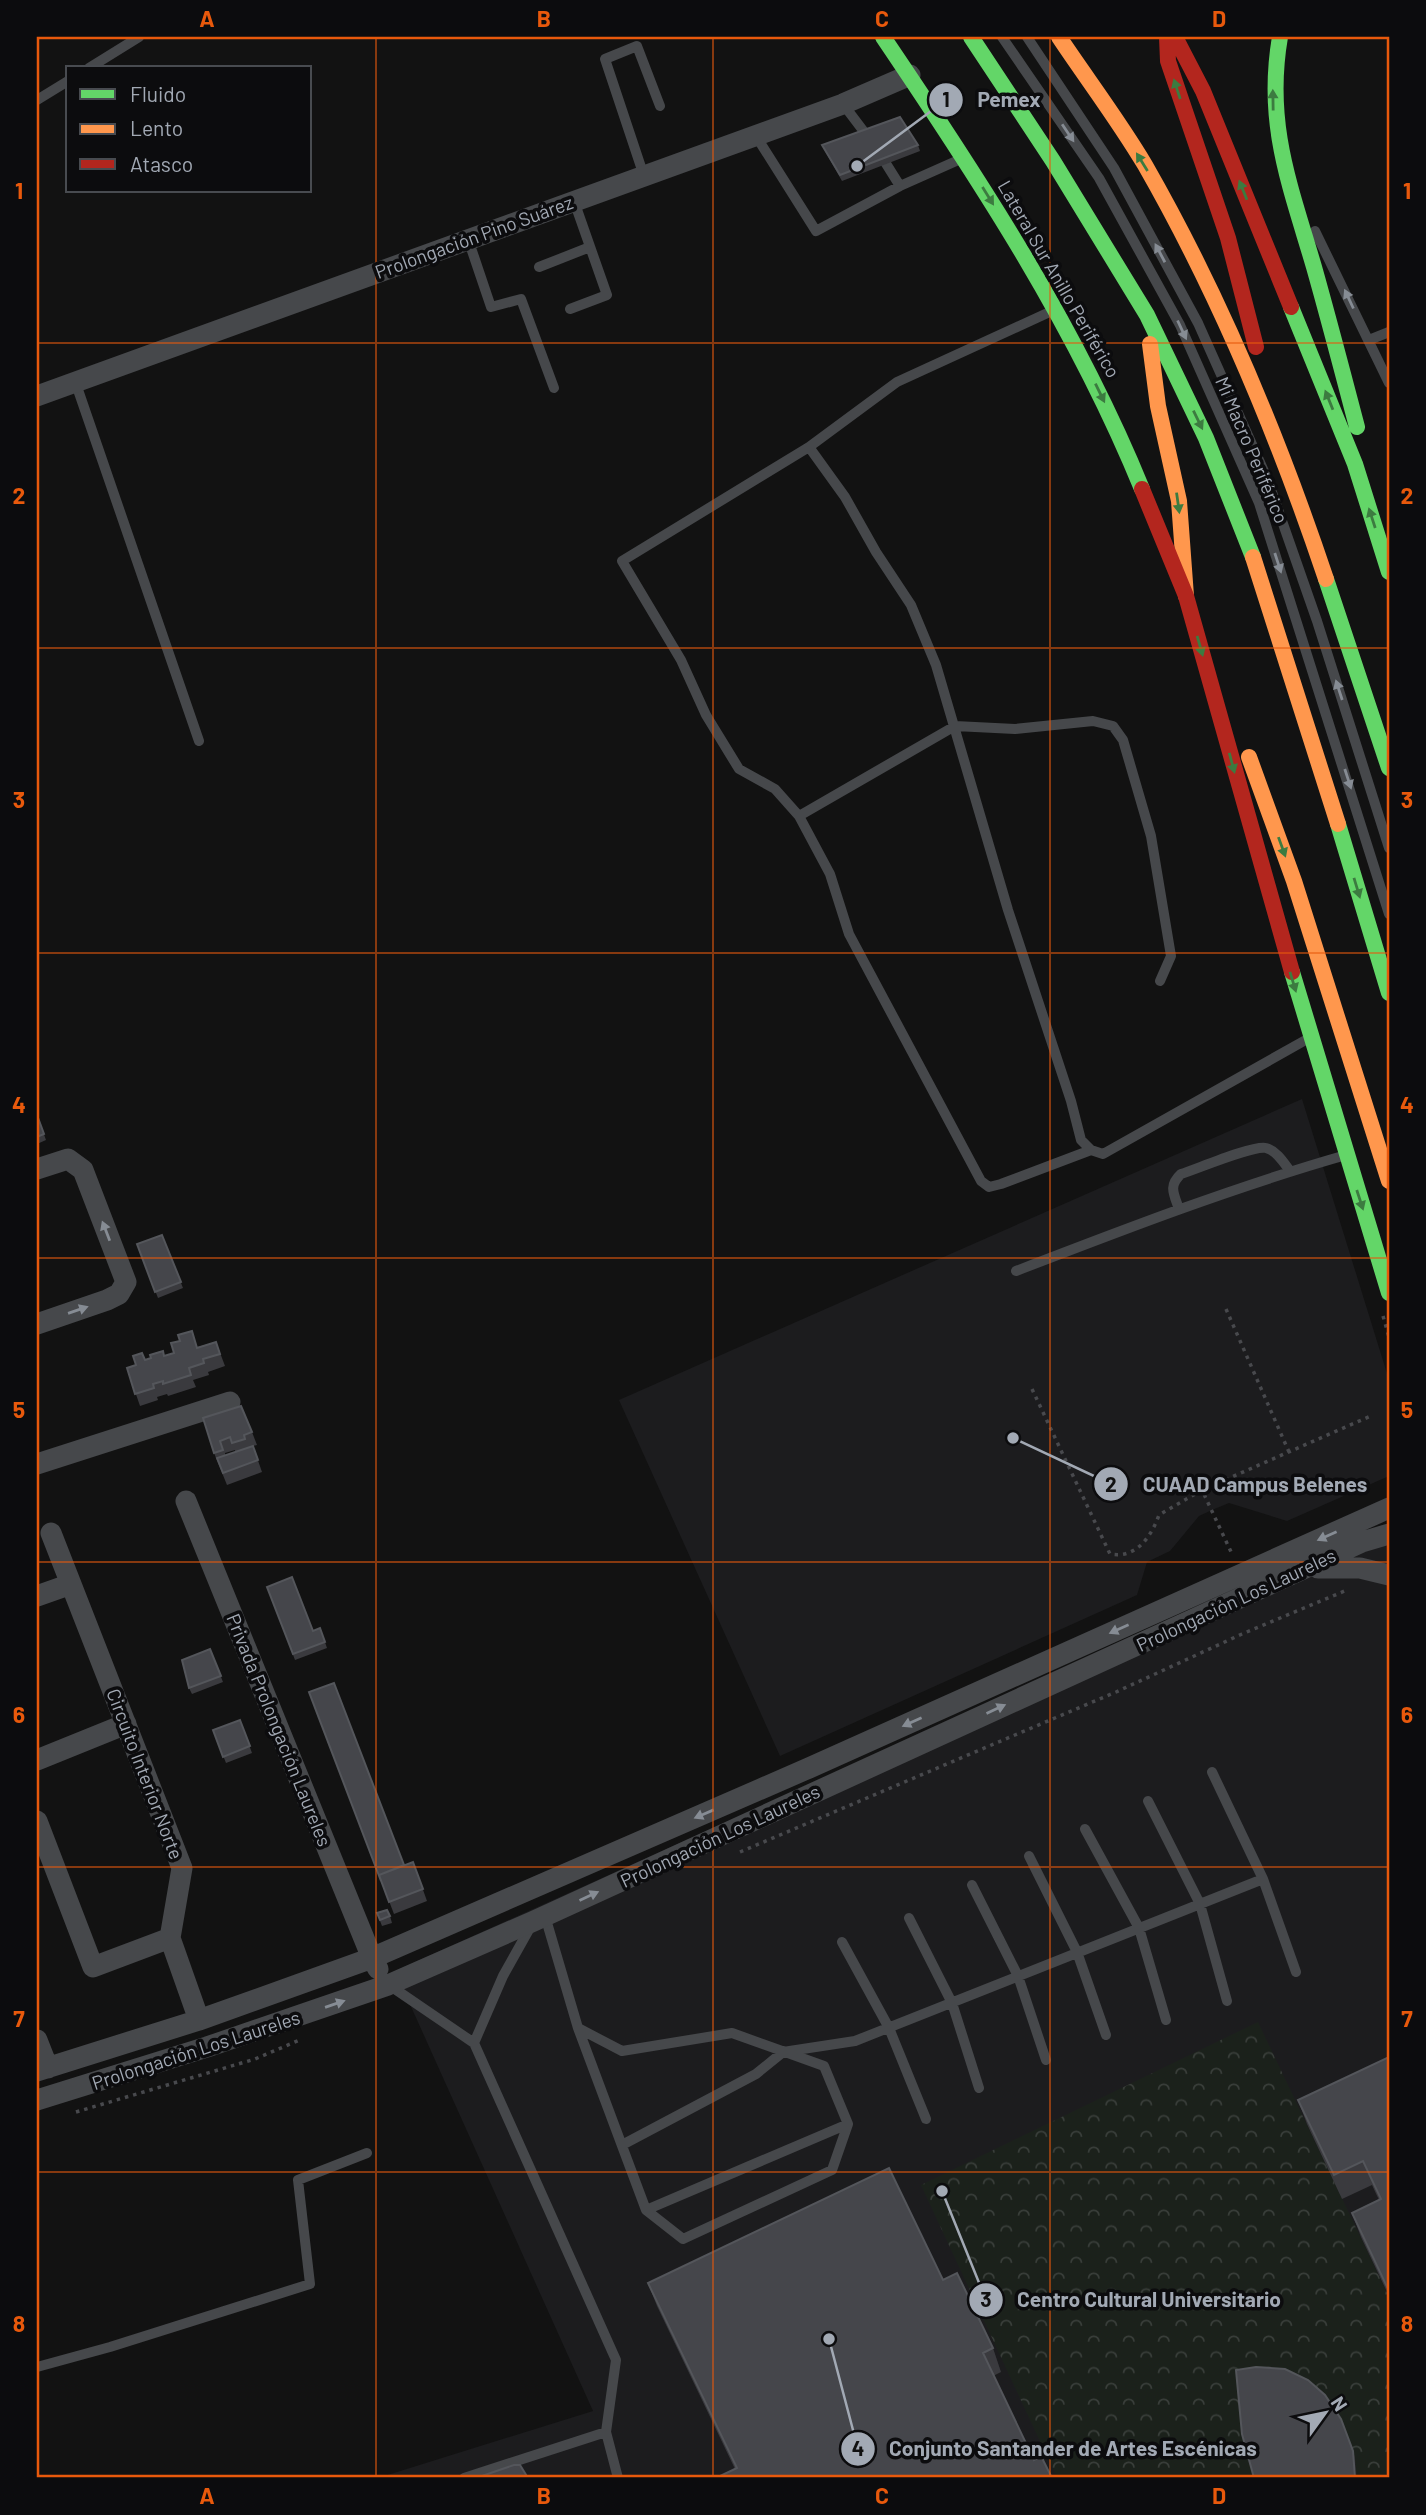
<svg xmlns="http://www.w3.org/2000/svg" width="1426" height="2515" viewBox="0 0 1426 2515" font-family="Barlow,sans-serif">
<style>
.built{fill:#1c1c1e}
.park{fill:url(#park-crowns)}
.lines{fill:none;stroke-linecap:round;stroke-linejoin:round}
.path{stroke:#48494d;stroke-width:3.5;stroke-dasharray:3.5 5;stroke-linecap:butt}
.lane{stroke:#46484b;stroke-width:10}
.street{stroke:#46484b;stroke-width:21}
.fast{stroke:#63d668;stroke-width:16}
.slow{stroke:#ff974d;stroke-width:16}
.jam{stroke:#b3261e;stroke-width:16}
.wall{fill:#3a3a3e;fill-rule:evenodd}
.shaded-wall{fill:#252527}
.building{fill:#45464b;stroke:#54565b;stroke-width:2}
.oneway{fill:#3c7b40}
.oneway2{fill:#868c94}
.grid{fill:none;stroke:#e8590c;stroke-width:2;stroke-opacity:0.55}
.labels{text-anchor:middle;stroke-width:7;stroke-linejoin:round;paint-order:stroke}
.street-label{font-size:19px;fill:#a2a9b4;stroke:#0c0c0e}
.leader{fill:none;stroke:#a2a9b4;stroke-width:2.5}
.callout-dot{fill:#a2a9b4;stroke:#0c0c0e;stroke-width:2.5}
.mark-label{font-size:21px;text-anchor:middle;font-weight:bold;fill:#111}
.callout-label{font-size:21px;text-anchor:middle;font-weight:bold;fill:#a2a9b4;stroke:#0c0c0e;stroke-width:7;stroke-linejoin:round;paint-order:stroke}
.neatline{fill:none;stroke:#e8590c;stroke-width:2.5}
.grid-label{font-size:23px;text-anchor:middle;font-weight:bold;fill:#e8590c}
</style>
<defs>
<pattern id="park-crowns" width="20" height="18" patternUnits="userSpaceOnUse" patternTransform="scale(1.75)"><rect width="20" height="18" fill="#1b211b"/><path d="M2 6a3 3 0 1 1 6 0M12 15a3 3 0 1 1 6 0" fill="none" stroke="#393e3a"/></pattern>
</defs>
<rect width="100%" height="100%" fill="#121212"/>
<path class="built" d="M1302,1099L1389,1380V1476L1287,1521L1229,1503L1212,1510L1199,1516L1170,1551L1147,1562L1137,1595L780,1756L619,1400Z
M1389,1524V2478H378L593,2411L395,1971Z"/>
<path class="park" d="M1258,2022L1389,2297V2478H1057L921,2185Z"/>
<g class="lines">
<path class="path" d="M1226,1309L1289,1452
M1383,1316L1389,1337
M1032,1389L1110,1554C1136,1559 1151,1537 1159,1515L1202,1490L1233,1556
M1202,1490L1373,1415
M740,1852L1116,1692L1242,1634L1347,1590
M76,2112L255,2059L302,2039"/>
<path class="lane" d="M1002,37L1099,178L1180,325L1259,503L1389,914
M1027,37L1114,168L1198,323L1267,478L1317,621L1389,848
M89,68L139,37
M37,100L68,81
M843,104L871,141
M756,136L816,231L900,186
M880,154L900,186L963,158
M644,176L605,59L637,46L660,106
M1315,231L1389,383
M468,239L491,307L521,299L554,388
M539,267L590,247
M570,309L607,295L574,201
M1054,310L897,382L809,447L845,497L876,552L911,605L936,665L1008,910L1071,1101L1081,1140L1091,1150L1103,1154L1311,1037
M1369,340L1389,332
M76,384L199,741
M809,447L622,561L681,660L706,715L739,769L775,789L799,816L830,874L849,934L981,1181L989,1187L1001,1184L1091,1150
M799,816L955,726L1015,729L1093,721L1113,726L1123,740L1151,836L1171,956L1160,981
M1179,1209C1174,1194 1168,1186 1181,1174C1197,1169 1253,1145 1266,1148C1277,1151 1284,1163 1290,1171
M1016,1271C1125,1229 1234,1187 1346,1155
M1212,1772L1263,1879L1296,1972
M1148,1801L1200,1904L1227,2001
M1085,1829L1139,1928L1166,2020
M1029,1856L1077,1952L1106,2035
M972,1885L1018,1976L1046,2060
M545,1916L578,2028L646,2210L848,2124
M909,1918L952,2003L979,2088
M842,1942L889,2028L926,2119
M389,1985L474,2043L616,2360L606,2432L464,2478
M578,2028L622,2051L732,2033L824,2066L848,2124L832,2170L683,2239L646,2210
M474,2043L503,1976L531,1926
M622,2145L756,2074L783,2052L855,2041L1263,1879
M37,2367L110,2347L310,2284L298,2180L367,2153
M606,2432L618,2478"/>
<path class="street" d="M37,396L843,104L910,75
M37,1169L68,1159L83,1170L126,1282L119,1294L107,1300L37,1324
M37,1464L230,1402
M186,1501L372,1958L378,1969
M51,1533L182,1868L170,1938L199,2020
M1318,1568H1360L1389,1575
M37,1596L71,1584
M37,1760L126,1724
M37,1821L93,1967L170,1938
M37,2040L48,2068
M37,2071L199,2020L372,1958L809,1768L1389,1508
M37,2100L207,2047L388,1985L534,1921L1362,1542L1389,1534"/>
<path class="fast" d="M883,37C981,182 1076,327 1142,489
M971,37L1053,161L1147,315L1206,438L1253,557
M1280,37C1265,124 1290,185 1314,267C1329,320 1343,374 1357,427
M1291,307L1355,464L1389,572
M1326,579L1389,768
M1338,824L1389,993
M1292,972L1389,1293"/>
<path class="slow" d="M1059,37C1087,79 1119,121 1145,165C1220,296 1278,436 1326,579
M1150,344L1158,406L1179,501L1186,596
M1253,557L1338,824
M1249,757L1294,881L1389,1181"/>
<path class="jam" d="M1167,37L1168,61L1228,238L1256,347
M1175,37L1203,91L1291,307
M1142,489L1186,596L1292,972"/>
</g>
<path class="wall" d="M822,145H918L920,151L842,181L825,151Z
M37,1115L46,1140L37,1144Z
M162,1235L183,1288L158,1298L137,1244Z
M216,1342L225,1366L208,1372L209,1375L193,1380L196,1387L168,1396L167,1394L157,1397L158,1400L140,1406L127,1368L151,1358L164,1356Z
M203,1418L252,1432L257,1445L248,1447L253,1446L262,1472L227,1485L214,1453ZM235,1450V1452L225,1455V1453Z
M267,1587L313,1631L320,1628L327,1648L295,1660Z
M210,1649L223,1682L192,1694L189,1688Z
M309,1692L404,1865L413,1862L427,1901L394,1914Z
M240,1720L252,1753L226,1763L213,1730Z
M377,1913L390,1916L392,1923L382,1926Z
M1389,2057V2296L1361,2237L1352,2213L1379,2200L1372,2185L1342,2199L1307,2124L1298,2100Z
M943,2280L993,2348L1001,2372L993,2376L1034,2460L735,2469L657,2306L648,2283Z"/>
<path class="shaded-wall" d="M1353,2451L1355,2457L1357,2478H1355Z"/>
<path class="building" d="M900,117L918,145L840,175L822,145Z
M37,1115L44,1134L37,1137Z
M162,1235L181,1282L155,1292L137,1244Z
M192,1331L197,1348L216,1342L220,1354L203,1359L204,1363L189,1368L191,1375L163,1384V1381L153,1384L154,1388L135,1394L127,1368L136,1365L133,1356L142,1353L145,1360L151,1358L150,1355L163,1351L164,1356L174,1353L171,1343L180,1341L178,1335Z
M241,1406L252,1432L244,1435L245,1439L232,1443L230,1437L220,1441L223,1450L214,1453L203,1418Z
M253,1446L258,1460L223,1473L217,1458Z
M292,1577L313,1631L320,1628L325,1642L293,1654L267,1587Z
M210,1649L221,1676L189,1688L182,1660Z
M334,1683L404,1865L379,1875L381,1881L309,1692Z
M240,1720L250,1746L223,1757L213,1730Z
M413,1862L423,1889L389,1902L379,1875Z
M387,1910L390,1916L380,1920L377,1913Z
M1389,2057V2291L1352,2213L1381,2199L1363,2161L1334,2175L1298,2100Z
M889,2168L943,2280L957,2273L993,2348L983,2353L1034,2460L1041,2456L1052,2478H716L737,2468L648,2283Z
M1256,2367L1285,2369L1308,2380L1325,2395L1341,2419L1353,2451L1355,2478H1254L1242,2434L1236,2370Z
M514,2465H520L528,2478H476Z"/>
<defs><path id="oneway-solid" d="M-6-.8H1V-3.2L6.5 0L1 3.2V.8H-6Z" transform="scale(1.75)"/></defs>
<g class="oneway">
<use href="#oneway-solid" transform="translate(1177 89) rotate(-108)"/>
<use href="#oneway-solid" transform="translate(1273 100) rotate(-91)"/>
<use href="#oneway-solid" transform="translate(1142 162) rotate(-122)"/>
<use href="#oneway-solid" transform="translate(1243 190) rotate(-112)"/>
<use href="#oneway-solid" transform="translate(988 196) rotate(58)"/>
<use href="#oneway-solid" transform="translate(1100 393) rotate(64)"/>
<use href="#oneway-solid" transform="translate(1329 400) rotate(-112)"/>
<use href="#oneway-solid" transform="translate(1198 420) rotate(64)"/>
<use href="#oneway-solid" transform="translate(1178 503) rotate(82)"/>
<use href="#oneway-solid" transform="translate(1372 518) rotate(-108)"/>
<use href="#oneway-solid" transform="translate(1200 646) rotate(74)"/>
<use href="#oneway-solid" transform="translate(1232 763) rotate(75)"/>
<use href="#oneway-solid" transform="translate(1282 847) rotate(70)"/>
<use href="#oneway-solid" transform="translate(1357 888) rotate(73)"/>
<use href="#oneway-solid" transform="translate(1293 982) rotate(73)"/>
<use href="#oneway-solid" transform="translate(1360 1200) rotate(72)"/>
</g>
<g class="oneway2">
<use href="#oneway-solid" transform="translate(1068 133) rotate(56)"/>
<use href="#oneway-solid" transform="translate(1160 253) rotate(-118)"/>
<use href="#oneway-solid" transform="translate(1349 299) rotate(-115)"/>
<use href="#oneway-solid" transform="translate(1182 330) rotate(65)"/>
<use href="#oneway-solid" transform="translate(1278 563) rotate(72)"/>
<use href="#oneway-solid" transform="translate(1339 690) rotate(-108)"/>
<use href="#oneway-solid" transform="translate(1348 779) rotate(72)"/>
<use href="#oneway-solid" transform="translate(106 1231) rotate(-111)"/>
<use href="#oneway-solid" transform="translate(78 1310) rotate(-19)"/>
<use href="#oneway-solid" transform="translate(1327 1536) rotate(156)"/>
<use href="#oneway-solid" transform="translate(1119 1629) rotate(156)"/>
<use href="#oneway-solid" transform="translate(996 1709) rotate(-25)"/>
<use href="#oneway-solid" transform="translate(912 1722) rotate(156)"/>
<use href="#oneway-solid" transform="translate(704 1814) rotate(157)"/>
<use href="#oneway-solid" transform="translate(589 1896) rotate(-25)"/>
<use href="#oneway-solid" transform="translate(335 2004) rotate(-19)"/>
</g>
<path class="grid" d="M376,37V2478M713,37V2478M1050,37V2478M37,343H1389M37,648H1389M37,953H1389M37,1258H1389M37,1562H1389M37,1867H1389M37,2172H1389"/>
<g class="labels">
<g class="street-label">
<text transform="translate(474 237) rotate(-20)" y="7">Prolongación Pino Suárez</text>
<text transform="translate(1059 279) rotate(60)" y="7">Lateral Sur Anillo Periférico</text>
<text transform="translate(1252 450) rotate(67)" y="7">Mi Macro Periférico</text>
<text transform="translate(1236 1600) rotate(-25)" y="7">Prolongación Los Laureles</text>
<text transform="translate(279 1730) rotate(68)" y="7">Privada Prolongación Laureles</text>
<text transform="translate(145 1774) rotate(69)" y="7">Circuito Interior Norte</text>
<text transform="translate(720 1836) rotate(-25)" y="7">Prolongación Los Laureles</text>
<text transform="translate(196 2050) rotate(-18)" y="7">Prolongación Los Laureles</text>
</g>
</g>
<path class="leader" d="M857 166L946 100M1013 1438L1111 1484M942 2191L986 2300M829 2339L858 2449"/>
<g class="callout-dot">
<circle cx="857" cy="166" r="7"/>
<circle cx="1013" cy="1438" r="7"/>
<circle cx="942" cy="2191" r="7"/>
<circle cx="829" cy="2339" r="7"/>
<circle cx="946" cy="100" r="18"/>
<circle cx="1111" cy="1484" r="18"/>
<circle cx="986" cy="2300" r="18"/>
<circle cx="858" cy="2449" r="18"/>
</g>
<g class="mark-label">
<text x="946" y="107">1</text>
<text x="1111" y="1492">2</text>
<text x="986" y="2307">3</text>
<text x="858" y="2456">4</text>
</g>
<g class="callout-label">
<text x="1009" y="107">Pemex</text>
<text x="1255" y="1492">CUAAD Campus Belenes</text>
<text x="1149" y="2307">Centro Cultural Universitario</text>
<text x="1073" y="2456">Conjunto Santander de Artes Escénicas</text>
</g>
<rect width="1426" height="2515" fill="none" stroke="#0c0c0e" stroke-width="77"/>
<rect x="66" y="66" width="245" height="126" fill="#0c0c0e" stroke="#484b50" stroke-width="2"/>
<rect x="80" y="89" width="35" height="10" fill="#63d668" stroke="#484b50" stroke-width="2"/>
<text x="130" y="102" font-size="21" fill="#a2a9b4">Fluido</text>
<rect x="80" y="124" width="35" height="10" fill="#ff974d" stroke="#484b50" stroke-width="2"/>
<text x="130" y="136" font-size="21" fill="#a2a9b4">Lento</text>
<rect x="80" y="159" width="35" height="10" fill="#b3261e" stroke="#484b50" stroke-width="2"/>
<text x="130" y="172" font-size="21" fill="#a2a9b4">Atasco</text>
<g transform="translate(1325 2413) rotate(57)" stroke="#0c0c0e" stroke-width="5" paint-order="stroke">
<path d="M0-5L12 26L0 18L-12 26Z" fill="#a2a9b4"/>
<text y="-10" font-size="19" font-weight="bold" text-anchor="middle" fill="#a2a9b4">N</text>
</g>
<rect x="38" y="38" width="1350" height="2438" class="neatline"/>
<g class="grid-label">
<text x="207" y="27">A</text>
<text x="544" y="27">B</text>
<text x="882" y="27">C</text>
<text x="1219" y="27">D</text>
<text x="19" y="199">1</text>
<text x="1407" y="199">1</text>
<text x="19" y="504">2</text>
<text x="1407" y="504">2</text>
<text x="19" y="808">3</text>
<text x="1407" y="808">3</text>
<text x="19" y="1113">4</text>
<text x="1407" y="1113">4</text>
<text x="19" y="1418">5</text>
<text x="1407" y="1418">5</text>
<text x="19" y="1723">6</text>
<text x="1407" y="1723">6</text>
<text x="19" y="2027">7</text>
<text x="1407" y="2027">7</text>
<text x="19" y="2332">8</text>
<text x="1407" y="2332">8</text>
<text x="207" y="2504">A</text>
<text x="544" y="2504">B</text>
<text x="882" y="2504">C</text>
<text x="1219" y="2504">D</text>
</g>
</svg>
